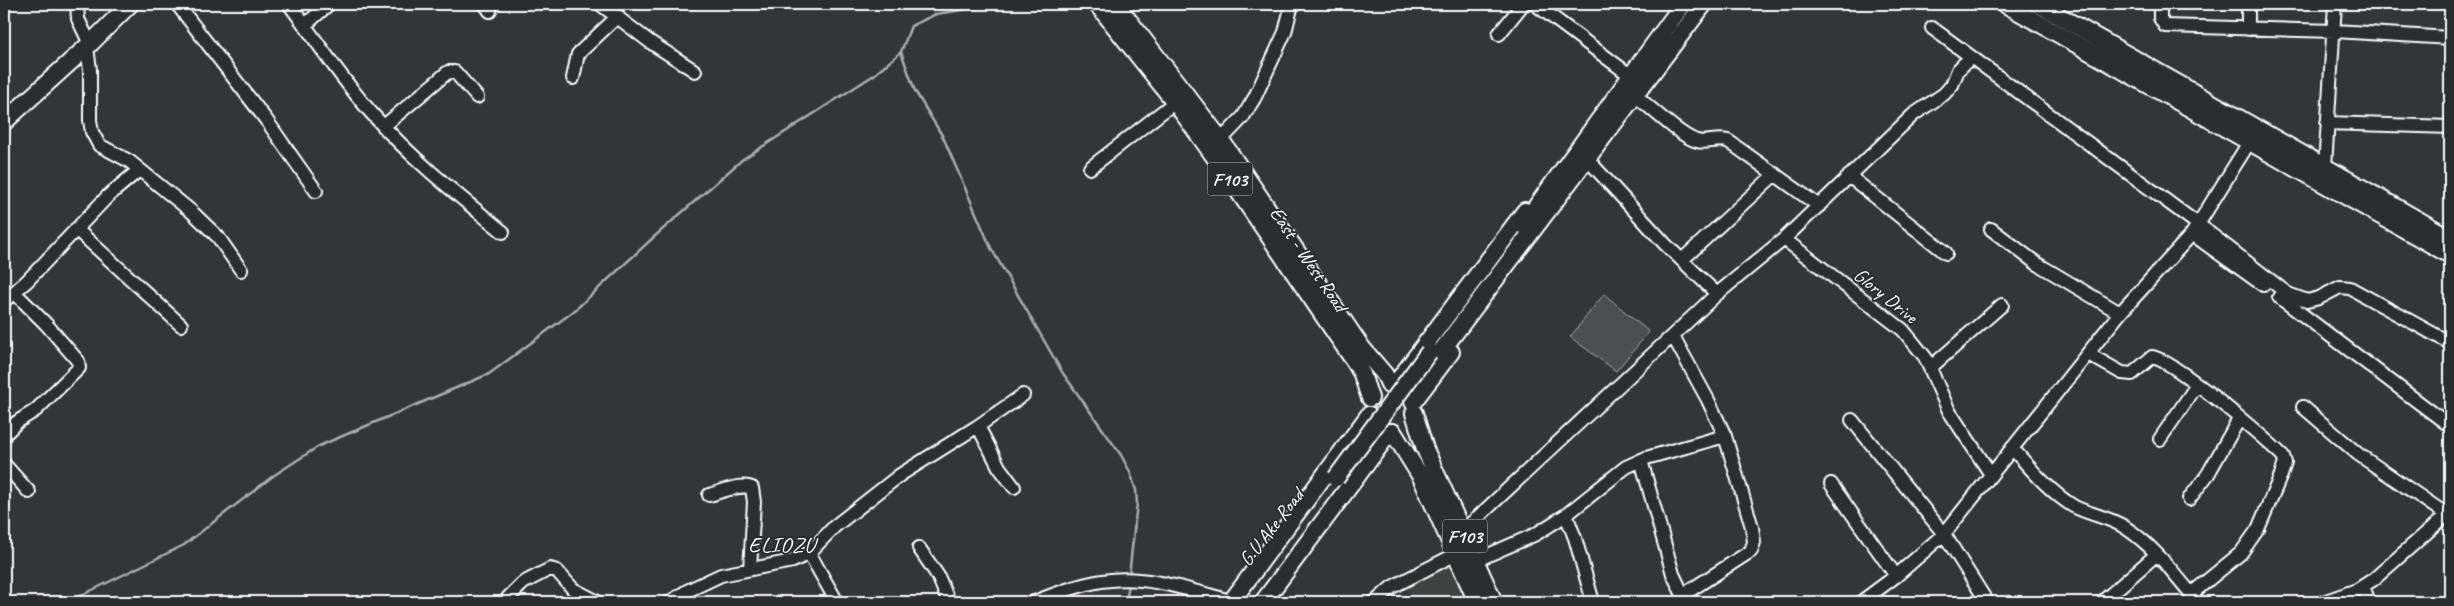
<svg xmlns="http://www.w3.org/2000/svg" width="2454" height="606" viewBox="0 0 2454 606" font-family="Caveat,sans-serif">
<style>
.built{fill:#404243}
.green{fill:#4c4f50;stroke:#a6a7a8}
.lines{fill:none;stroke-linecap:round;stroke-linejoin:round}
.stream{stroke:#abacad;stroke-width:2.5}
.minor-casing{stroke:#fff;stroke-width:16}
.major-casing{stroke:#fff;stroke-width:20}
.minor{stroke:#2a2d2e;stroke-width:12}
.major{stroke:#2a2d2e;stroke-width:16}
.major-bridge-casing{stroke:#fff;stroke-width:20;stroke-linecap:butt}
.major-bridge{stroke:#2a2d2e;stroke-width:16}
.labels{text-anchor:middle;stroke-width:4;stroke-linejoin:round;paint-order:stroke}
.shield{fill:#2a2d2e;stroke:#bfc0c0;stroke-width:1}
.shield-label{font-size:19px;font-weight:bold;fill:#fff}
.street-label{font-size:20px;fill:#fff;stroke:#2a2d2e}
.quarter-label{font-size:22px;letter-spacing:1px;fill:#fff;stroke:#2a2d2e}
</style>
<rect width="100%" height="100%" fill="#333536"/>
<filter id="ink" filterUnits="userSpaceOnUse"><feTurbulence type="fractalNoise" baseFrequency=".02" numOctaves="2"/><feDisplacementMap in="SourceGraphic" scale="10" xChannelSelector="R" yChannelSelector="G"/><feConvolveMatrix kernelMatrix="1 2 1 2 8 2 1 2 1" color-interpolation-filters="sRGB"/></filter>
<g filter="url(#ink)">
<path class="built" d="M1453,558L1473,602H1416L1406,589L1414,579Z"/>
<path class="green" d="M1604,294L1649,332L1616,371L1570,337Z"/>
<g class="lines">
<path class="stream" d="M1001,4L936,14L911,26L901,52L915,91L943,137L991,248L1062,372L1121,455L1130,472L1136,490L1137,503L1129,576
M68,602L184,545L273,476L319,446L489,374L574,311L655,236L743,159L874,75L901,52
M1126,602L1129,584"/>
<g class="minor-casing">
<path id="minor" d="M77,4L78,19L90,44
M177,4L267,121L316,191
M289,4C317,41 343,82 375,117C413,160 459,196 503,232
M485,4L490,11
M600,4L650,42L695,71
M1535,4L1631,76
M2160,4V18L2165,26L2335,31L2450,38
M4,5L5,4
M305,25L329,4
M1932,28L2199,225L2288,294L2307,301L2319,298L2340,287L2350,288L2450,343
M2248,29V4
M1499,34L1523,4
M87,47L90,70V120L92,132L99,145L129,161L192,212L218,237L241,270
M573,78L578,54L618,16
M1636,96C1650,107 1681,137 1697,141C1707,144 1716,138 1728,141L1819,206
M2327,123L2450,127
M384,126L448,72H455L477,97
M1221,140L1243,117L1255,97L1285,32L1292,4
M1589,161L1665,244L1717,294
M2325,167L2335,4
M1090,168L1175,102
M1849,176L1946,253
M76,229L181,325
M1991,229L2036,263L2120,313
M2192,234L2263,285
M1784,239L1903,330L1925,357L1949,411L1990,473
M1682,260L1775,174
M2279,297L2450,426
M4,301L27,281L108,196L139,170
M2088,354L2122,373L2132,374L2152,357C2174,360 2263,437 2283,456L2285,463L2281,475L2258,529L2241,553L2191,594
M1930,368L2002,305
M2303,407L2358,454L2450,517
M1852,420L1944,534L1987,602
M978,426L1023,395
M4,435L17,422L36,410L79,368L78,361L46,324L14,292
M2160,439L2197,385
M2012,448C2030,468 2050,492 2073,506C2090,515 2110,517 2126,528C2155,547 2176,576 2198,602
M1641,460L1673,574L1682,593H1686L1751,551L1754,542L1752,527L1725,436L1708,400L1673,336
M4,464L29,492
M1831,484L1896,576
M709,495C721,492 740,483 752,488L754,502L750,569
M2189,499L2208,474L2239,419
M1566,515L1575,538L1593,602
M1463,531L1717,294L1784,239L1913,115L1944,94L1952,85L1958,70L1971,57
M919,548L938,576L949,602
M809,553L837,602
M1477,560L1536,534L1566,515L1626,467L1646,458L1725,436
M2363,586L2369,602
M508,598L523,583L550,569L557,571L573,589L598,602
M670,602L687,591L721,575L793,561L809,553L835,526L900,475L978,426L999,467L1014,487
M1034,602C1058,593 1085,582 1111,580C1152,576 1192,591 1231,601
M1375,602L1392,587L1456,554
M1861,602L1896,576L1944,534L2120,313L2192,234L2250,141
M2102,602L2157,554
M2323,602L2357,590L2374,579L2450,512"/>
</g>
<g class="major-casing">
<path id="major" d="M1097,4L1175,102L1224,170L1355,362L1362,374L1370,398
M1116,4L1221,140L1362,348L1385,375L1390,386
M2005,4L2450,255
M2038,4L2450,238
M4,122L90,44L130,4
M1523,225L1683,4
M1436,358L1704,4
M1394,386L1525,211
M1413,402L1451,352
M1414,413L1425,449L1494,602
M1393,432L1421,477L1477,602
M1231,602L1369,415
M1263,602L1390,432"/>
</g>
<use href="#minor" class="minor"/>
<use href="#major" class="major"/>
<g class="major-bridge-casing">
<path id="major-bridge" d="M1336,478L1429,352"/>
</g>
<use href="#major-bridge" class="major-bridge"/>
</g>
</g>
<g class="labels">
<g class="shield">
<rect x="1207.5" y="162.5" width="45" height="33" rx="4"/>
<rect x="1442.5" y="519.5" width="45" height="33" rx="4"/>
</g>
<g class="shield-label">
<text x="1230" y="186">F103</text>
<text x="1465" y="543">F103</text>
</g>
<g class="street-label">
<text transform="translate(1309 259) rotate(56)" y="7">East - West Road</text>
<text transform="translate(1886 295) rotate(39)" y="7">Glory Drive</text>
<text transform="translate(1271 527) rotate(-52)" y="7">G.U Ake Road</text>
</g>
<g class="quarter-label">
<text x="782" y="552">ELIOZU</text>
</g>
</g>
<rect width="2454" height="606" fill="none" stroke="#2a2d2e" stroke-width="20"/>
<rect x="10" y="10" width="2434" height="586" fill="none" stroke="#fff" stroke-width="2" filter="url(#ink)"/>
</svg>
